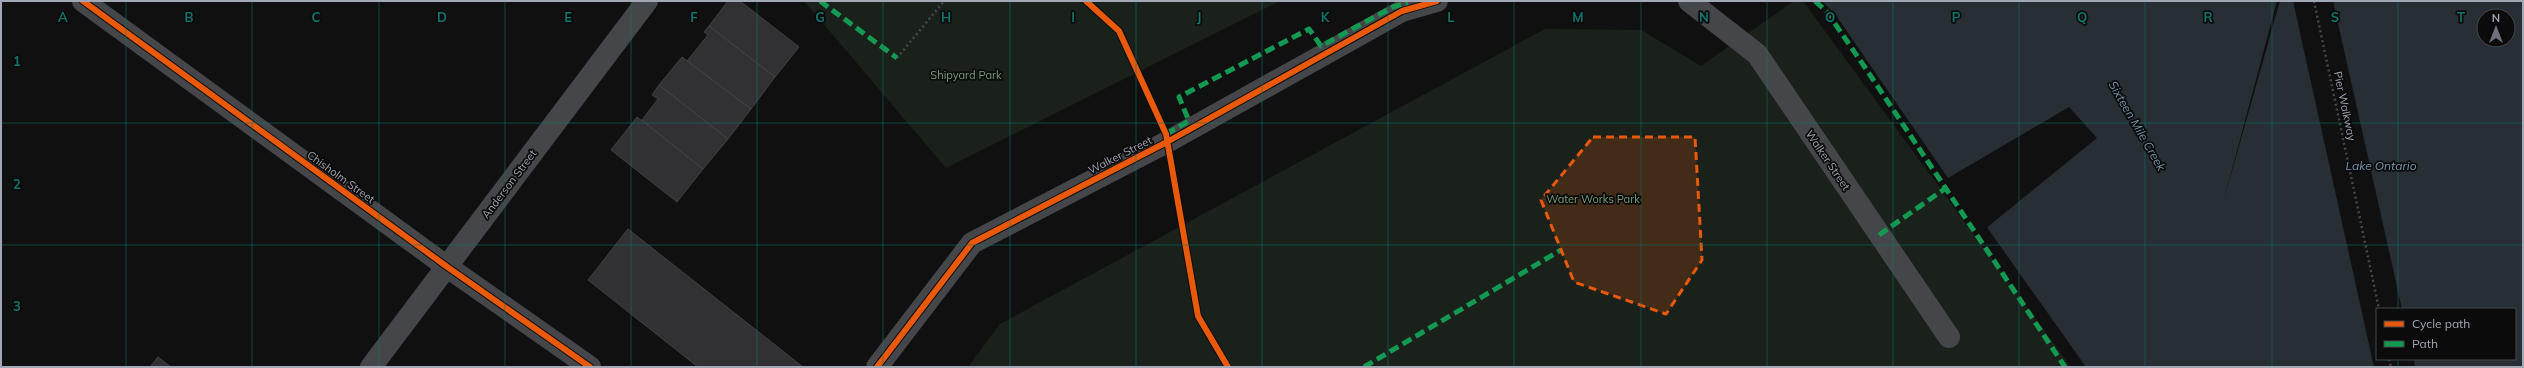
<svg xmlns="http://www.w3.org/2000/svg" width="2524" height="368" viewBox="0 0 2524 368" font-family="Mulish,sans-serif">
<style>
.green{fill:#1a211b}
.water{fill:#272e34;fill-rule:evenodd}
.pier{fill:#101011}
.building{fill:#313133;stroke:#404145}
.lines{fill:none;stroke-linecap:round;stroke-linejoin:round}
.path{stroke:#46484b;stroke-width:2.5;stroke-dasharray:2 3;stroke-linecap:butt}
.minor{stroke:#454649;stroke-width:22}
.quiet{stroke:#139951;stroke-width:5;stroke-dasharray:10 5;stroke-linecap:butt}
.cycleway-casing{stroke:#0b0b0c;stroke-width:8}
.cycleway{stroke:#e8590c;stroke-width:6}
.marked{fill:#e8590c;fill-opacity:0.2;stroke:#e8590c;stroke-width:3;stroke-dasharray:8 5;stroke-linejoin:round}
.grid{fill:none;stroke:#0f766e;stroke-width:1;stroke-opacity:0.55}
.labels{text-anchor:middle;stroke-width:3.5;stroke-linejoin:round;paint-order:stroke}
.park-label{font-size:11px;fill:#779e78;stroke:#0b0b0c}
.street-label{font-size:11px;fill:#a1a7b3;stroke:#0b0b0c}
.water-label{font-size:12px;font-style:italic;fill:#7796af;stroke:#0b0b0c}
.grid-label{font-size:13px;text-anchor:middle;font-weight:bold;fill:#0f766e;stroke:#0b0b0c;stroke-width:3.5;stroke-linejoin:round;paint-order:stroke}
</style>
<rect width="100%" height="100%" fill="#101011"/>
<path class="green" d="M804,1H1280L946,168Z
M1794,1H1803L2071,367H968L1000,324L1545,29L1641,30L1701,66Z"/>
<path class="water" d="M1822,1H2277L2223,203L2280,1H2523V367H2085L1985,229L2097,138L2069,107L1948,178L1835,14ZM2484,16H2508V40H2484ZM2377,309H2515V359H2377Z"/>
<path class="pier" d="M2293,1H2333L2402,309H2377V359H2414L2415,367H2374Z
M1986,226L2086,367H2083L1984,230Z"/>
<path class="building" d="M728,1H740L799,47L775,77L709,26Z
M709,26L775,77L751,109L687,61L708,35L704,32Z
M682,57L751,109L728,139L659,85Z
M659,85L728,139L703,169L642,120L658,99L652,95Z
M637,117L703,169L677,202L611,150Z
M628,229L803,367H698L588,280Z
M158,357L171,367H150Z"/>
<g class="lines">
<path class="path" d="M2314,1L2379,309
M897,58L944,1
M2389,359L2391,367"/>
<path class="minor" d="M83,1L446,266L590,367
M1689,1L1757,54L1949,337
M371,367L647,1
M877,367L972,243L1167,142L1402,11L1437,1"/>
<path class="quiet" d="M820,1L897,58
M1815,1L1827,12L1864,66L2065,367
M1166,134L1189,121L1179,97L1309,29L1321,46L1393,7L1408,3
M1879,235L1946,188
M1364,367L1561,250"/>
<g class="cycleway-casing">
<path id="cycleway" d="M83,1L446,266L590,367
M1086,1L1119,31L1166,134L1198,316L1228,367
M877,367L972,243L1167,142L1402,11L1437,1"/>
</g>
<use href="#cycleway" class="cycleway"/>
</g>
<path class="marked" d="M1593,137H1695L1702,260L1666,314L1574,282L1541,200Z"/>
<path class="grid" d="M126,1V367M252,1V367M379,1V367M505,1V367M631,1V367M757,1V367M883,1V367M1010,1V367M1136,1V367M1262,1V367M1388,1V367M1514,1V367M1641,1V367M1767,1V367M1893,1V367M2019,1V367M2145,1V367M2272,1V367M2398,1V309M1,123H2523M1,245H2523M2398,359V367"/>
<g class="labels">
<g class="park-label">
<text x="966" y="79">Shipyard Park</text>
<text x="1593" y="203">Water Works Park</text>
</g>
<g class="street-label">
<text transform="translate(2345 106) rotate(78)" y="4">Pier Walkway</text>
<text transform="translate(1120 155) rotate(-27)" y="4">Walker Street</text>
<text transform="translate(1828 160) rotate(56)" y="4">Walker Street</text>
<text transform="translate(341 177) rotate(36)" y="4">Chisholm Street</text>
<text transform="translate(509 184) rotate(-53)" y="4">Anderson Street</text>
</g>
<g class="water-label">
<text transform="translate(2137 126) rotate(60)" y="4">Sixteen Mile Creek</text>
<text x="2381" y="170">Lake Ontario</text>
</g>
</g>
<g class="grid-label">
<text x="63" y="22">A</text>
<text x="189" y="22">B</text>
<text x="316" y="22">C</text>
<text x="442" y="22">D</text>
<text x="568" y="22">E</text>
<text x="694" y="22">F</text>
<text x="820" y="22">G</text>
<text x="946" y="22">H</text>
<text x="1073" y="22">I</text>
<text x="1199" y="22">J</text>
<text x="1325" y="22">K</text>
<text x="1451" y="22">L</text>
<text x="1578" y="22">M</text>
<text x="1704" y="22">N</text>
<text x="1830" y="22">O</text>
<text x="1956" y="22">P</text>
<text x="2082" y="22">Q</text>
<text x="2208" y="22">R</text>
<text x="2335" y="22">S</text>
<text x="2461" y="22">T</text>
<text x="17" y="66">1</text>
<text x="17" y="189">2</text>
<text x="17" y="311">3</text>
</g>
<rect width="2524" height="368" fill="none" stroke="#a1a7b3" stroke-width="4"/>
<rect x="2376" y="308" width="140" height="52" fill="#0b0b0c" stroke="#47494f"/>
<rect x="2384" y="321" width="20" height="6" fill="#e8590c" stroke="#47494f"/>
<text x="2412" y="328" font-size="12" fill="#a1a7b3">Cycle path</text>
<rect x="2384" y="341" width="20" height="6" fill="#139951" stroke="#47494f"/>
<text x="2412" y="348" font-size="12" fill="#a1a7b3">Path</text>
<g transform="translate(2496 28)"><circle r="19" fill="#0b0b0c" stroke="#47494f"/>
<path d="M0-3L7 15L0 10L-7 15Z" fill="#6e727a"/>
<text y="-6" font-size="11" font-weight="bold" text-anchor="middle" fill="#a1a7b3">N</text>
</g>
</svg>
